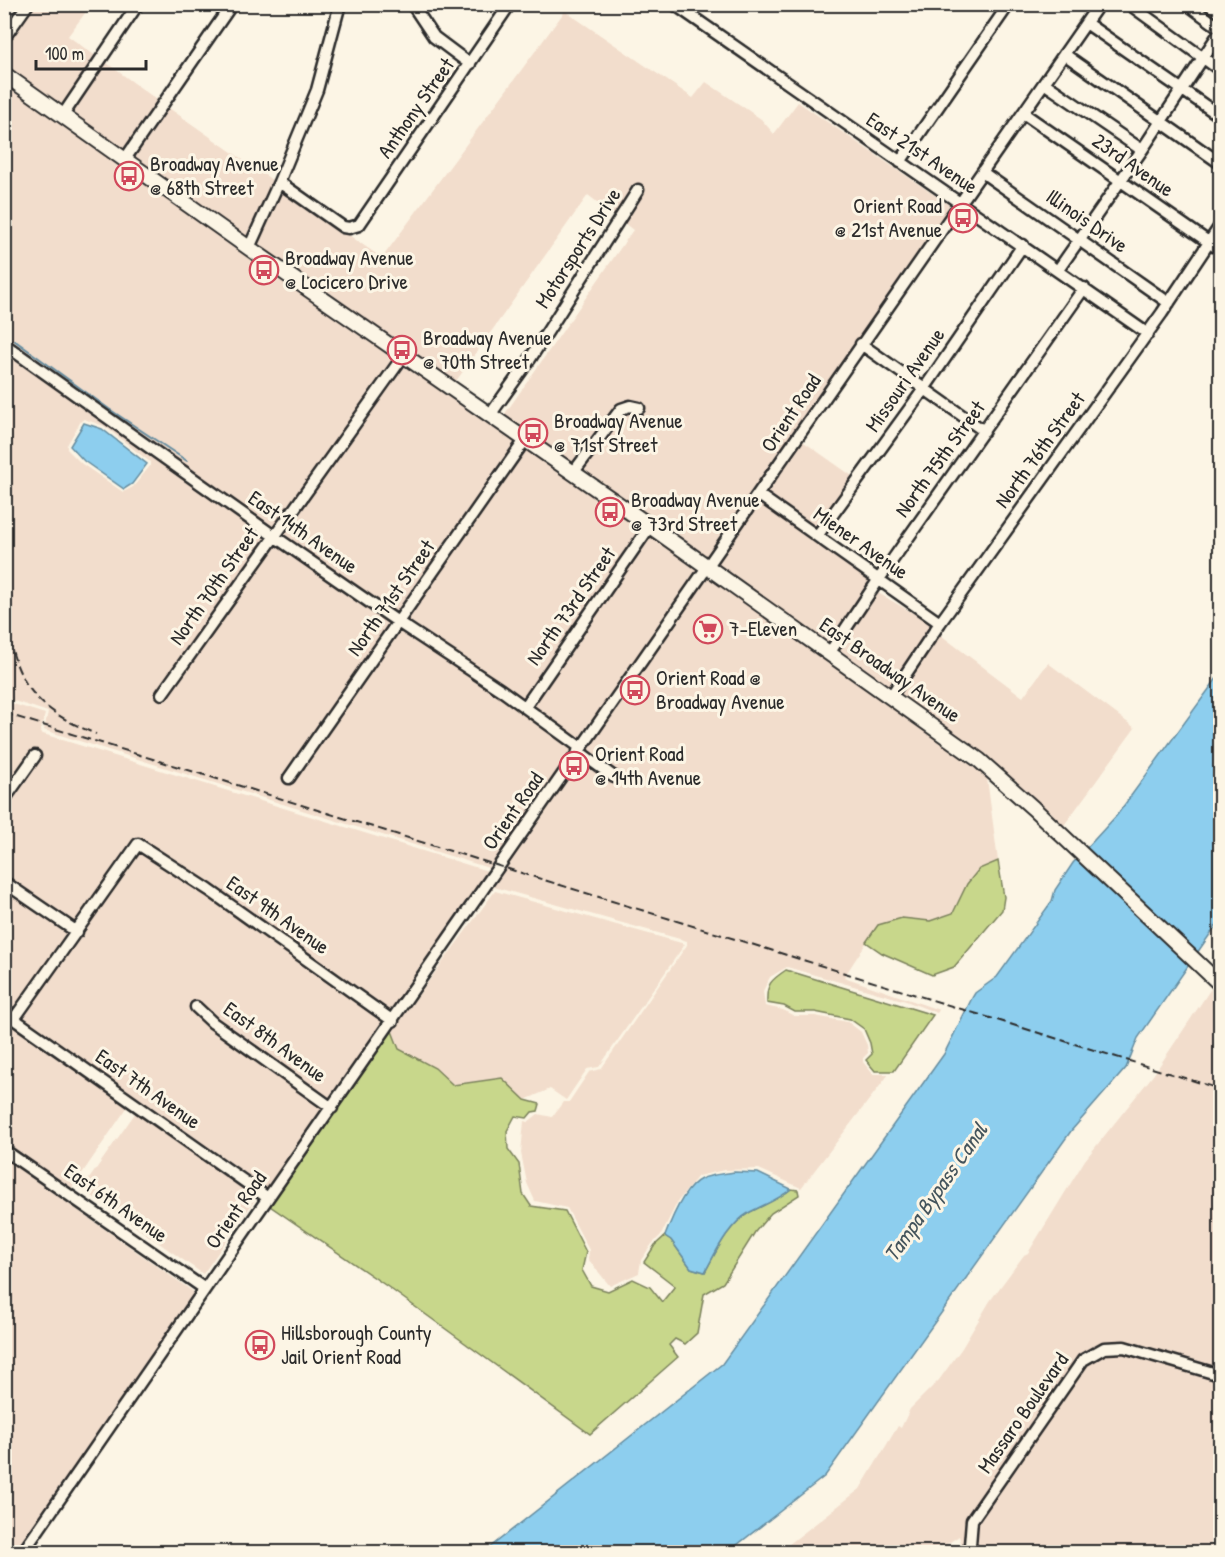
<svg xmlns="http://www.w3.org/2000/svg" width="1225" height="1557" viewBox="0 0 1225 1557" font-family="'Patrick Hand',sans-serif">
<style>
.built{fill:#f2ddcc;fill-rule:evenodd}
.green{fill:#c8d78b;stroke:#7a815b;stroke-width:1.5}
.water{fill:#8dceee;stroke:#668da0;stroke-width:1.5}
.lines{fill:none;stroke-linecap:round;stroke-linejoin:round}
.stream{stroke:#668da0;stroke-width:2}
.minor-casing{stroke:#2b2b2b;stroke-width:15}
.major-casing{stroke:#2b2b2b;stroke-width:18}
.minor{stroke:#fcf5e5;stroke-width:10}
.major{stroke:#fcf5e5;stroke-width:14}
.rail{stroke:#2b2b2b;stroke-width:2;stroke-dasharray:9 4.5;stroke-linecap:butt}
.labels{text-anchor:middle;stroke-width:6;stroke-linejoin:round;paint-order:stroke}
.street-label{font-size:21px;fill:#2b2b2b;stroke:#fcf5e5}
.poi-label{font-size:21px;fill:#2b2b2b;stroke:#fcf5e5;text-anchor:start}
.water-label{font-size:22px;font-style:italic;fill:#44545c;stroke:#fcf5e5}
</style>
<rect width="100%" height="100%" fill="#fcf5e5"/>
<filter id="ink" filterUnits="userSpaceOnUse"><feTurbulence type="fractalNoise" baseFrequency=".0167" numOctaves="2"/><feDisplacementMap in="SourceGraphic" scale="12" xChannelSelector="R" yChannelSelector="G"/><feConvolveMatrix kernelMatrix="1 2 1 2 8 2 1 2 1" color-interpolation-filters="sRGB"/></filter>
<g filter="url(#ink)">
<path class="built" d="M32,5H91L68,36L97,57L62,109L5,69V45Z
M565,11L693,98L706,82L761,119L774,134L798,102L952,207L708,562L578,472L623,413L629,410L641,413L644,406L631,402L572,468L502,418L633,230L588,195L454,384L254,247L281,188L382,258Z
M104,61L160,102L125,153L68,113Z
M4,79L399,356L273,530L5,339Z
M166,106L275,182L248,242L131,157Z
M4,349L269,537L156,695L162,699L275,541L393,623L284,779L290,784L399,627L498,693L575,749L492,869L44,730L48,712L5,698ZM84,419L104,426L150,462V466L133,487L123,492L82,464L67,449V445L81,421Z
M405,360L520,442L397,616L280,534Z
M801,440L855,478L817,530L764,494Z
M526,446L644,528L524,702L404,621Z
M760,501L873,580L829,647L714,566Z
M651,532L703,569L580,742L530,706Z
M709,573L986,771L998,861L979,869L967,884L953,913L930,921L902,918L878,925L844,977L939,1010L937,1013L906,1001L787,967L770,977L763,991L765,1006L783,1010L794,1016H815L848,1022L861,1032L867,1045L868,1053L863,1058V1062L873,1074H889L801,1188L759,1169L724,1170L698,1176L678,1201L661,1235L652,1244L641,1260L639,1273L610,1286L588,1259L589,1250L567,1208L535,1201L527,1183L521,1153L524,1121L528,1122L538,1114L552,1117L563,1102H569L589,1072L601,1069L687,945V941L494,887L438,963L579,757L614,782L619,776L584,750Z
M880,585L881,586L878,593L934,625L890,691L835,651Z
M938,633L1023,697L1048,663L1135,728L1062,828L896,695Z
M4,701L45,714L40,733L494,873L385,1018L267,1188L135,1096L72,1188L5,1143Z
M495,891L685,944L599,1067L587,1069L566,1100L550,1089L525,1100L502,1078L453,1085L435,1068L398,1049L392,1031Z
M1214,984L1220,990V1370L1126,1343L1081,1356L969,1518L970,1552H964L959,1536L935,1552H779L860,1489L898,1426L901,1428L910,1409L939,1380L962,1348L990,1301L1024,1255L1028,1253L1085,1160L1154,1074Z
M136,1112L257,1197L203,1274L82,1189Z
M4,1158L195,1293L17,1552H4Z
M1123,1351L1220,1379V1552H979L974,1543L976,1521L1085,1363L1105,1352Z"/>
<path class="green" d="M998,861L1004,897L1002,910L954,967L932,975L882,953L866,942L878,925L902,918L930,921L953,913L967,884L979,869Z
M786,970L933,1015L894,1071H875L866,1060L872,1054L870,1043L864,1029L850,1019L815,1012H795L784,1006L767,1003C766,984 771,980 786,970Z
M392,1031L399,1049L435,1068L453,1085L502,1078L525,1100L540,1104L538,1111L532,1112L527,1118L515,1116L507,1131L508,1149L519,1164L523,1194L531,1206L565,1211L586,1252L582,1270L591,1286L608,1291L633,1279L650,1287L662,1302L675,1286L644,1262L655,1245L665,1236L671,1240L691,1268L705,1272C717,1250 728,1225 750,1212C765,1204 778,1200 791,1189L798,1190L799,1195L771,1213L755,1232L723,1283L704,1294L697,1333L685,1344L675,1339L669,1345L678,1357L590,1434L388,1287L270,1206Z"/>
<path class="water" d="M84,423L102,429L147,464L132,484L124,489L84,461L70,446Z
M1220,674V920L1138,1038L1126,1068L1071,1131L825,1476L728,1552H484L722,1364L944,1054L972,998L975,993L997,977L1052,901L1055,890L1073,863L1117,815Z
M734,1172L758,1173L791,1189C778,1200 765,1204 750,1212C728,1225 717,1250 705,1272L691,1268L671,1240L665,1236C671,1220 684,1187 701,1179C711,1174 723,1174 734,1172Z"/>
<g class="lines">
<path class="stream" d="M14,340L109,409L187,461"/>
<g class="minor-casing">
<path id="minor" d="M412,4L434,37L470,64
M674,4L1148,334
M1129,4L1220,70
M1187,4L1220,28
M1086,23L1220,116
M4,38L28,4
M1064,54L1220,163
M1044,83L1142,150
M1023,113L1220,250
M63,115L138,4
M125,159L232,4
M900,162L1009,4
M982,172L1169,303
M279,182L343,227L349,228L359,225L510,4
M249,248L279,182L317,90L340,4
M1058,270L1142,150L1220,32
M4,344L274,536L398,622L501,690L581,748
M861,344L984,431
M490,415L530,359L638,190
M573,473L621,409L630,406L639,408
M759,495L940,623
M817,536L924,389L1023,245
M830,652L879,579L1084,288
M162,694L404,355
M891,696L940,623L1162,313L1220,226
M525,707L650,526
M578,751L614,777
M289,778L525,440
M4,800L35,756
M4,882L77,932
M196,1007L213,1023L332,1108
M4,1012L268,1198
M14,1019L138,844L209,890L393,1021
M4,1150L205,1289
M23,1552L254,1218L1099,4
M974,1552L970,1545L972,1520L1083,1360L1104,1348L1124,1347L1220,1375"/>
</g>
<g class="major-casing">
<path id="major" d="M4,74L249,248L650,526L979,760L1033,808L1220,984"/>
</g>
<use href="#minor" class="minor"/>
<use href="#major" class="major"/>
<path class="rail" d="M7,625C16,687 40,711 96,734
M4,713L1220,1089"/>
</g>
</g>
<defs>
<g id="bus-ring" transform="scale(1.5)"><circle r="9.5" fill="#fcf5e5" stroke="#d1495b" stroke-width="1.5"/><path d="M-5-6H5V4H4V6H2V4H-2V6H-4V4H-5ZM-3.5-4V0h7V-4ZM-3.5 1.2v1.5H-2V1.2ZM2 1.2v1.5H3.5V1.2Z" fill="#d1495b"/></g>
<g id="supermarket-ring" transform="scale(1.5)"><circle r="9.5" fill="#fcf5e5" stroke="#d1495b" stroke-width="1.5"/><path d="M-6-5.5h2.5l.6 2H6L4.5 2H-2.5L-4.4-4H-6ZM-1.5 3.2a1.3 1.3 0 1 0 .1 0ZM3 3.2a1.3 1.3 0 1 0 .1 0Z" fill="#d1495b"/></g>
</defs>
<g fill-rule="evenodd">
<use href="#bus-ring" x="129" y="176"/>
<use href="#bus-ring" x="963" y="218"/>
<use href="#bus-ring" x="264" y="270"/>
<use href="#bus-ring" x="402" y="350"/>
<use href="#bus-ring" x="533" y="433"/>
<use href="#bus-ring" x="610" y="512"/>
<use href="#supermarket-ring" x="708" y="629"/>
<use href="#bus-ring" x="635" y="690"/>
<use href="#bus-ring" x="574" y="766"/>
<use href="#bus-ring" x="260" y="1345"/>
</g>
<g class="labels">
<g class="street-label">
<text transform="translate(416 108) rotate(-55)" y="7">Anthony Street</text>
<text transform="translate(922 153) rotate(34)" y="7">East 21st Avenue</text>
<text transform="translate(1133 165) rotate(35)" y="7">23rd Avenue</text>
<text transform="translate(1087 221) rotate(35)" y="7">Illinois Drive</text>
<text transform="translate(578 248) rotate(-57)" y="7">Motorsports Drive</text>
<text transform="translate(905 380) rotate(-55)" y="7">Missouri Avenue</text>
<text transform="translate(791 413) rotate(-56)" y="7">Orient Road</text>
<text transform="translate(1040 450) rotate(-54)" y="7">North 76th Street</text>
<text transform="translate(940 459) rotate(-54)" y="7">North 75th Street</text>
<text transform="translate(303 532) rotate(35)" y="7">East 14th Avenue</text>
<text transform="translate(861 543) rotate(35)" y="7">Miener Avenue</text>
<text transform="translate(214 586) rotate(-55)" y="7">North 70th Street</text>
<text transform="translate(391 598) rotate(-55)" y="7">North 71st Street</text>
<text transform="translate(571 606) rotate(-55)" y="7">North 73rd Street</text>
<text transform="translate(890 670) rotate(35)" y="7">East Broadway Avenue</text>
<text transform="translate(513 811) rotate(-55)" y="7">Orient Road</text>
<text transform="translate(278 915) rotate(35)" y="7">East 9th Avenue</text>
<text transform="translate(275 1042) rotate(36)" y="7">East 8th Avenue</text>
<text transform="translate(148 1089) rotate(35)" y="7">East 7th Avenue</text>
<text transform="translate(116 1203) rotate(35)" y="7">East 6th Avenue</text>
<text transform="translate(236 1210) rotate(-55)" y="7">Orient Road</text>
<text transform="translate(1023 1413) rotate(-55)" y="7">Massaro Boulevard</text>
</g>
<g class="poi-label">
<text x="150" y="171">Broadway Avenue<tspan x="150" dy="24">@ 68th Street</tspan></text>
<text x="942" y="213" text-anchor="end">Orient Road<tspan x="942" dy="24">@ 21st Avenue</tspan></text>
<text x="285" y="265">Broadway Avenue<tspan x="285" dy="24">@ Locicero Drive</tspan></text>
<text x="423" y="345">Broadway Avenue<tspan x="423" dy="24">@ 70th Street</tspan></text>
<text x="554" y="428">Broadway Avenue<tspan x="554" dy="24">@ 71st Street</tspan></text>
<text x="631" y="507">Broadway Avenue<tspan x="631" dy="24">@ 73rd Street</tspan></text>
<text x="729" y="636">7-Eleven</text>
<text x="656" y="685">Orient Road @<tspan x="656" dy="24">Broadway Avenue</tspan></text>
<text x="595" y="761">Orient Road<tspan x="595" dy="24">@ 14th Avenue</tspan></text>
<text x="281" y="1340">Hillsborough County<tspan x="281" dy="24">Jail Orient Road</tspan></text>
</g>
<g class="water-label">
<text transform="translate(935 1192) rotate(-55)" y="8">Tampa Bypass Canal</text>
</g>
</g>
<rect width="1225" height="1557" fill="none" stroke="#fcf5e5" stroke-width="24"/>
<rect x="12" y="12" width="1201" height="1533" fill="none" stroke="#2b2b2b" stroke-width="2" filter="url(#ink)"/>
<path d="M36 60v9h110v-9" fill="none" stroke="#2b2b2b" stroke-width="3"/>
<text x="45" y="60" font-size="18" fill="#2b2b2b" stroke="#fcf5e5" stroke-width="4.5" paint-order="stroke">100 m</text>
</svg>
